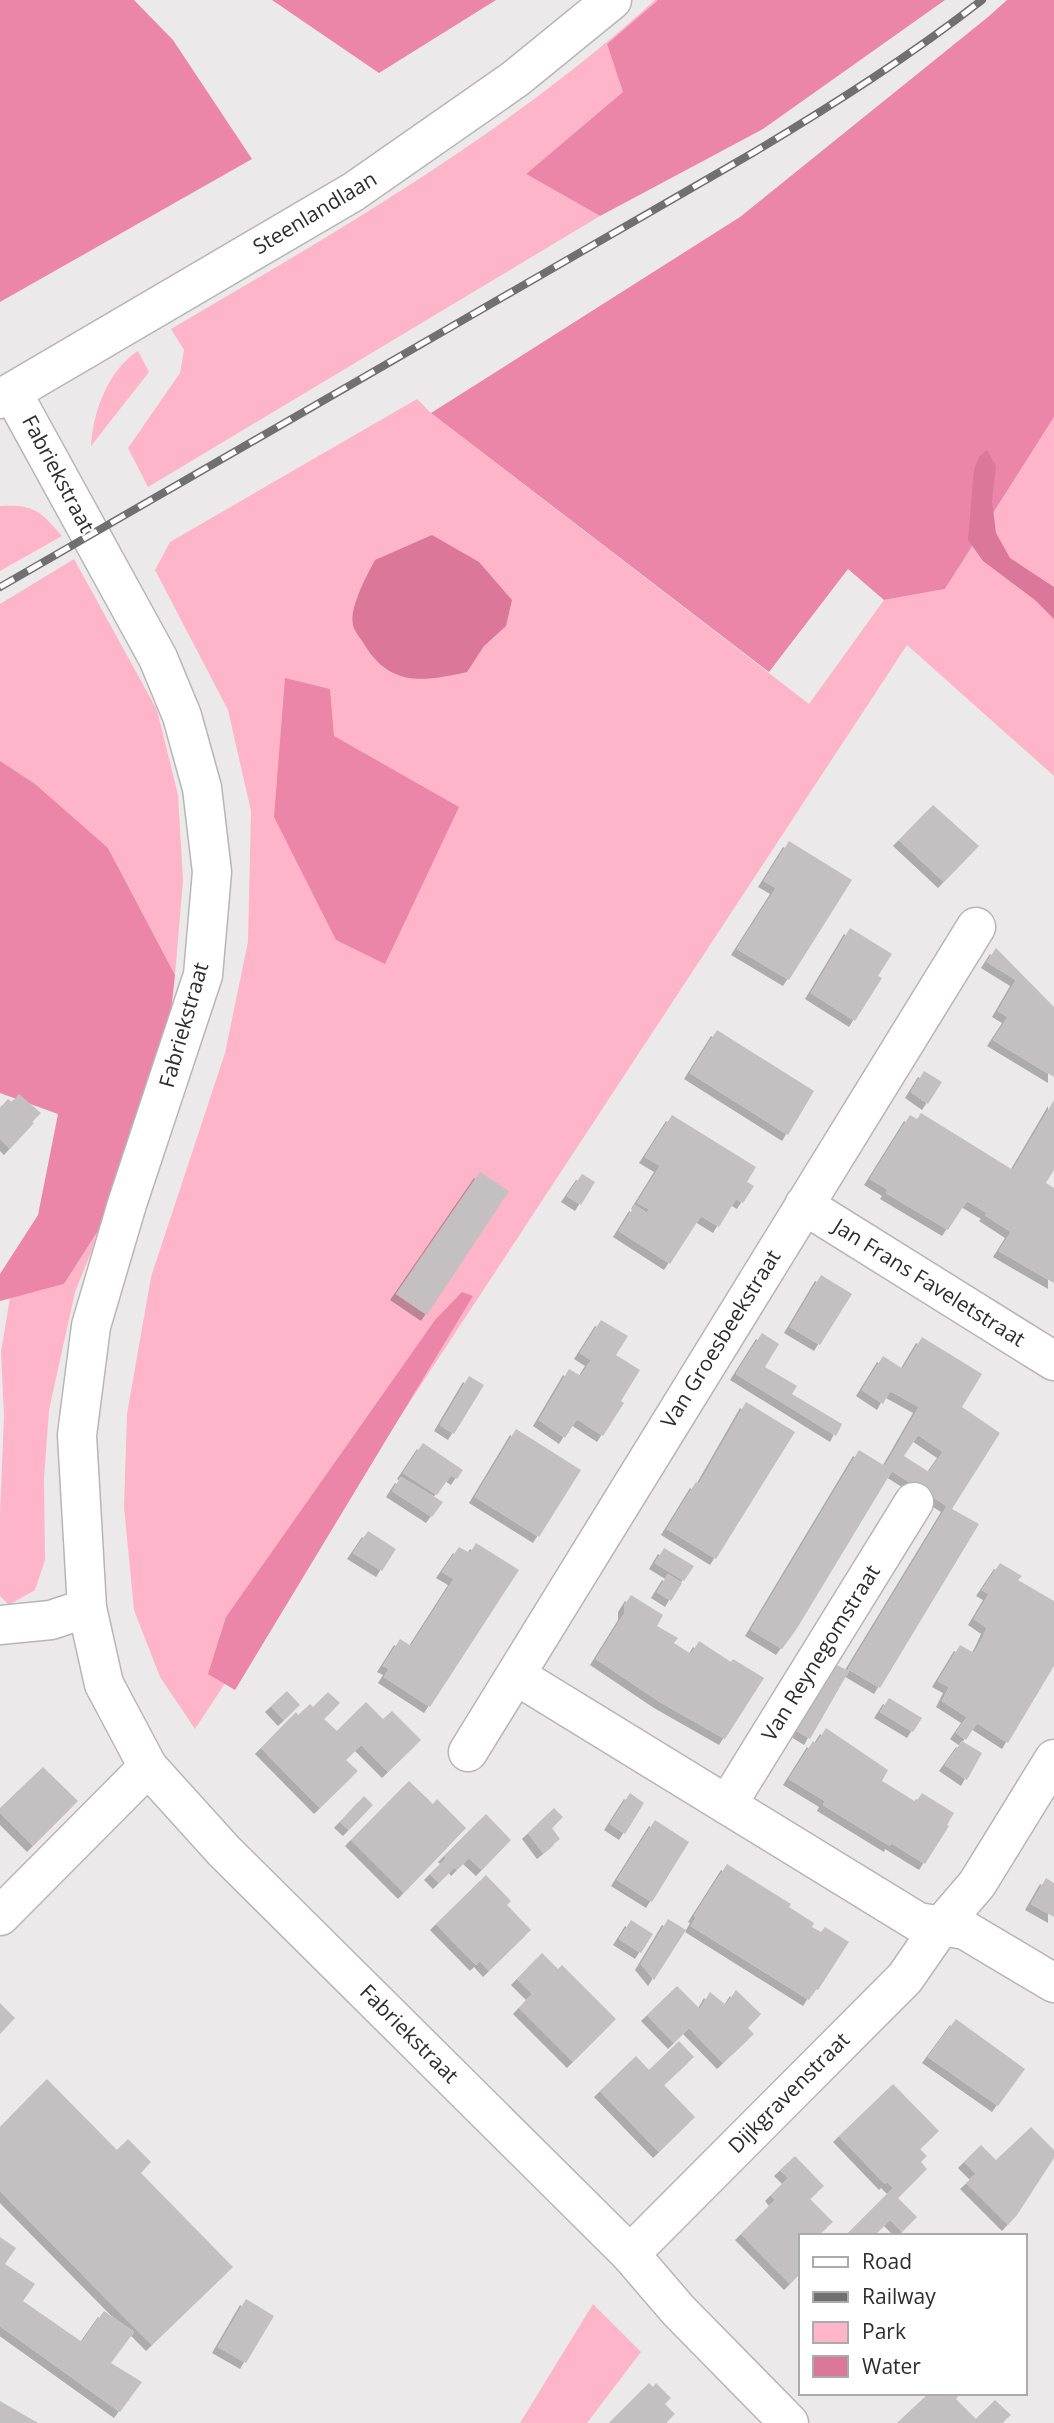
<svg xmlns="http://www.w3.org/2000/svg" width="1054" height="2423" viewBox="0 0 1054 2423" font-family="'Open Sans',sans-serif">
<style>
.green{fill:#feb5ca}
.forest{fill:#ec86a8}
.water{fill:#db7798}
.building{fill:#c4c0c1;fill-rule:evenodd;filter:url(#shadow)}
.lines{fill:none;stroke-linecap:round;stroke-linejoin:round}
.minor-casing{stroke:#b8b5b5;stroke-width:41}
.major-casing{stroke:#b8b5b5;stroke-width:41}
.minor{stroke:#fff;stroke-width:38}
.major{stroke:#fff;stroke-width:38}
.rail-casing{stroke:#717070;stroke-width:8}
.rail{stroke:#fff;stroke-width:5;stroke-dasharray:16;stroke-linecap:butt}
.labels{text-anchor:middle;stroke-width:5;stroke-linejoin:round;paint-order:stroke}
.street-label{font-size:21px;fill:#2e2d2d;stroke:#fff}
</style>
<defs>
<filter id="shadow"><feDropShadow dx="-6" dy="6" stdDeviation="0" flood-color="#0004"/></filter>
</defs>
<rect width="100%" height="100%" fill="#ece9ea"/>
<path class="green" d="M655,0H658L607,44L624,92L526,174L600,216L148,487L128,448L180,373L184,350L171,329C340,230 510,132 655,0Z
M138,351L149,372L91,446C93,412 108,370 138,351Z
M417,399L431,413L809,704L884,600L945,589L1054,417V776L907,645L195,1729L160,1677L134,1610L124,1507L127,1414L151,1277L225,1053L248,942L251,811L228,710L155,570L170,542Z
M0,506C35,504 40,511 62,536L0,571Z
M74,559L157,710L178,795L183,880L175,975L108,848L0,761V604Z
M103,1223L75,1292L49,1410L44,1478L45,1560L35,1590L9,1605L0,1596V1514L4,1416L1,1352L10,1298L64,1284Z
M593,2304L641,2352L587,2423H520Z"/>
<path class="forest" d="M0,0H134L173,40L252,159L0,302Z
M272,0H496L379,73Z
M658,0H945L763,129L600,216L526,174L623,92L607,44Z
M1007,0H1054V417L945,589L884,600L848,569L769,672L431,413L740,217L988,17Z
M285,678L330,689L334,736L459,807L385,964L336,940L274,817Z
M0,761L35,784L108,848L175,975L171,1012L103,1223L64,1284L0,1301V1274L38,1215L58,1114L0,1093Z
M462,1292L473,1296L235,1690L208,1674L226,1617L435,1320Z"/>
<path class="water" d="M987,450L996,466L992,501L996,533L1010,558L1054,587V619L1035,600L983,561L968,540L974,469L979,457Z
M432,535L479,562L512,600L506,626L484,646L467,672C423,682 390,687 364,644C361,639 354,631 353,625C349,608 367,575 375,560Z"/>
<path class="building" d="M933,805L979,846L944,882L899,840Z
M789,841L852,880L789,980L737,949L776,888L764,881Z
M850,928L892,954L878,976L882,978L855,1021L811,993Z
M996,948L1054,1007V1077L993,1040L1008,1017L998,1011L1016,980L987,962Z
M717,1030L814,1091L788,1135L690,1073Z
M924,1071L942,1082L928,1104L911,1092Z
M19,1094L41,1113L32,1122L34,1123L10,1149L0,1139V1108L8,1099L12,1102Z
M1054,1100V1170L1046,1183L1054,1188V1283L999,1251L1011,1232L985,1215L987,1213L967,1201L948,1230L886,1193L888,1190L870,1179L910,1115L917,1119L921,1113L1013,1170Z
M672,1115L756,1167L747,1182L754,1186L743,1203L736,1199L719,1227L701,1216L670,1264L619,1231L635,1205L647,1213L649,1209L637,1203L660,1166L645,1157Z
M480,1172L509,1191L427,1315L396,1294Z
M582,1174L595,1182L581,1205L567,1196Z
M821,1275L852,1294L820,1345L790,1327Z
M601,1320L628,1336L616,1355L640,1370L621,1401L624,1403L603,1436L577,1419L565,1438L539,1420L569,1369L581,1376L591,1360L580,1353Z
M762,1333L779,1344L765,1367L797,1386L792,1394L842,1424L836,1436L736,1374Z
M922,1337L982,1374L962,1407L1000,1433L952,1509L979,1524L880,1688L848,1669L947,1506L892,1471L796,1630L782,1649L751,1630L859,1450L885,1466L919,1407L890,1391L883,1404L862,1390L883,1356L903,1369ZM918,1435L943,1452L929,1472L904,1456Z
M469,1376L484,1385L454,1434L440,1425Z
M746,1402L795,1432L716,1559L667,1529L696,1482L699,1484Z
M516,1429L581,1470L539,1537L475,1497Z
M423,1443L463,1470L457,1479L451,1475L437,1495L403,1473Z
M401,1477L443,1502L432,1517L392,1491Z
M368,1531L396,1549L382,1571L353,1553Z
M476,1543L519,1570L430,1707L384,1677L389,1669L383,1666L400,1639L411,1646L454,1579L442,1572L459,1547L470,1553Z
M664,1548L694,1566L684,1581L655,1563Z
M1000,1563L1022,1576L1018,1580L1054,1601V1666L1008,1743L977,1723L966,1740L956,1733L967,1717L942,1701L949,1687L938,1681L960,1645L974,1653L981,1641L987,1628L974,1619L989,1594L982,1590Z
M668,1574L682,1583L671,1601L657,1592Z
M631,1595L663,1615L657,1626L678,1638L674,1643L691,1654L699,1641L731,1662L733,1659L764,1678L725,1739L660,1702L596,1659L624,1614V1606Z
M835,1664L849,1671L810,1739L794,1729Z
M287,1691L300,1705L284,1720L271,1706Z
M328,1692L340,1703L324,1719L337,1731L366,1702L383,1719L392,1711L421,1740L388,1772L361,1745L346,1760L358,1771L320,1808L261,1748L296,1712L298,1715L310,1704L313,1707Z
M889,1698L922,1718L913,1732L880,1712Z
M826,1728L888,1770L882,1781L884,1782L916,1802L922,1793L954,1813L947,1825L949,1826L925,1864L891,1843L890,1846L823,1805L825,1801L789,1779L813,1741L816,1744Z
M962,1741L982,1753L967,1780L945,1765Z
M43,1767L78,1801L33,1846L0,1813V1808Z
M409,1781L433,1804L437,1799L466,1828L404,1893L351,1840Z
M630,1793L644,1803L625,1834L610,1824Z
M364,1796L373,1805L349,1830L340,1822Z
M554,1808L563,1817L552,1828L560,1839L543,1853L528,1833Z
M486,1814L511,1840L482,1870L469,1858L457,1870L455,1867L439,1883L430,1874L446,1858L444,1856Z
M655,1820L689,1842L652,1902L617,1880Z
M727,1864L791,1904L789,1907L814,1923L812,1927L821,1932L825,1927L849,1942L818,1990L816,1989L809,2000L691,1926L696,1917L694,1916Z
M486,1875L511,1901L507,1905L531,1930L489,1971L480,1961L476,1965L436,1924Z
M1046,1878L1054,1883V1917L1031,1904Z
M668,1919L686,1930L654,1980L641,1964Z
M631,1920L653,1934L641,1953L619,1939Z
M542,1953L558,1969L562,1965L616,2019L573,2062L519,2008L532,1994L517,1979Z
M677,1986L700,2009L710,1992L726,2005L736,1990L761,2014L748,2028L754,2034L723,2063L689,2028L674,2043L647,2015Z
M0,2003L15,2018L0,2034Z
M956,2019L1025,2069L998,2106L928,2057Z
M679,2041L694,2057L664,2085L695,2117L659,2152L600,2091L636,2056L649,2070Z
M47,2079L117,2150L128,2139L151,2162L141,2173L233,2267L152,2345L0,2191V2127Z
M893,2084L939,2131L920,2149L927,2156L921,2162L927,2169L898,2198L917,2217L902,2232L890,2220L874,2236H845L893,2188L887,2182L885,2184L839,2136Z
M1031,2127L1054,2150V2158L1017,2215L1008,2225L966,2183L976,2174L964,2162L981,2145L996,2160Z
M795,2156L824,2186L810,2199L833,2222L817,2236H800V2274L790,2284L741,2234L775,2200L771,2195L788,2178L780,2170Z
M0,2237L16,2248L5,2264L35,2284L23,2301L82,2342L104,2311L134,2332L111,2363L142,2382L120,2412L0,2326Z
M246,2299L274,2316L246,2363L218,2347Z
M649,2383L653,2387L656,2383L671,2398L665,2404L675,2414L666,2423H609Z
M929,2393H961L956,2399L976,2419L995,2400L1011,2415L1002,2423H897Z
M0,2401L38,2423H0Z"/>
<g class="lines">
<g class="minor-casing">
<path id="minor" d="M804,1205L1054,1361
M0,1625L51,1620L87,1608
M517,1676L918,1922L965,1930L1054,1983
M468,1752L976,927
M727,1805L914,1502
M0,1916L148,1767
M630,2254L905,1978L941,1926L977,1884L1054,1759"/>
</g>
<g class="major-casing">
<path id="major" d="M12,392L158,658L182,716L202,788L212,872L203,975L127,1204L91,1326L77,1435L87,1608L104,1684L148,1767L224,1851L630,2254L678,2310L789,2423
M0,399L353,192L515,79L612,0"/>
</g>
<use href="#minor" class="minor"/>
<use href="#major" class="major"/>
<g class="rail-casing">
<path id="rail" d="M0,587L756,151C834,104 910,56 982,0"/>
</g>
<use href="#rail" class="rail"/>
</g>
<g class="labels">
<g class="street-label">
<text transform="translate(315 213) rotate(-31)" y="7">Steenlandlaan</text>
<text transform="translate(58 474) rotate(62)" y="7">Fabriekstraat</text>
<text transform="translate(184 1025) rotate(-74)" y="7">Fabriekstraat</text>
<text transform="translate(929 1283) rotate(32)" y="7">Jan Frans Faveletstraat</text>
<text transform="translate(721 1339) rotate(-58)" y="7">Van Groesbeekstraat</text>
<text transform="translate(821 1653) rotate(-58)" y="7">Van Reynegomstraat</text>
<text transform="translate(409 2034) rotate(45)" y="7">Fabriekstraat</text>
<text transform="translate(789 2093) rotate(-45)" y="7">Dijkgravenstraat</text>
</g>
</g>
<rect x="799" y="2234" width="228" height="161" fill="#ffffff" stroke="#ababab" stroke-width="2"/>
<rect x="813" y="2257" width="35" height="10" fill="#ffffff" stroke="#ababab" stroke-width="2"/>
<text x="862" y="2269" font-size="21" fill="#2e2d2d">Road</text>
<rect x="813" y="2292" width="35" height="10" fill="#717070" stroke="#ababab" stroke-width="2"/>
<text x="862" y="2304" font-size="21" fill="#2e2d2d">Railway</text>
<rect x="813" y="2322" width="35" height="21" fill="#feb5ca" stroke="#ababab" stroke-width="2"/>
<text x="862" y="2339" font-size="21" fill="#2e2d2d">Park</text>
<rect x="813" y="2356" width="35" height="21" fill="#db7798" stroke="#ababab" stroke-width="2"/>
<text x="862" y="2374" font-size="21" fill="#2e2d2d">Water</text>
</svg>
